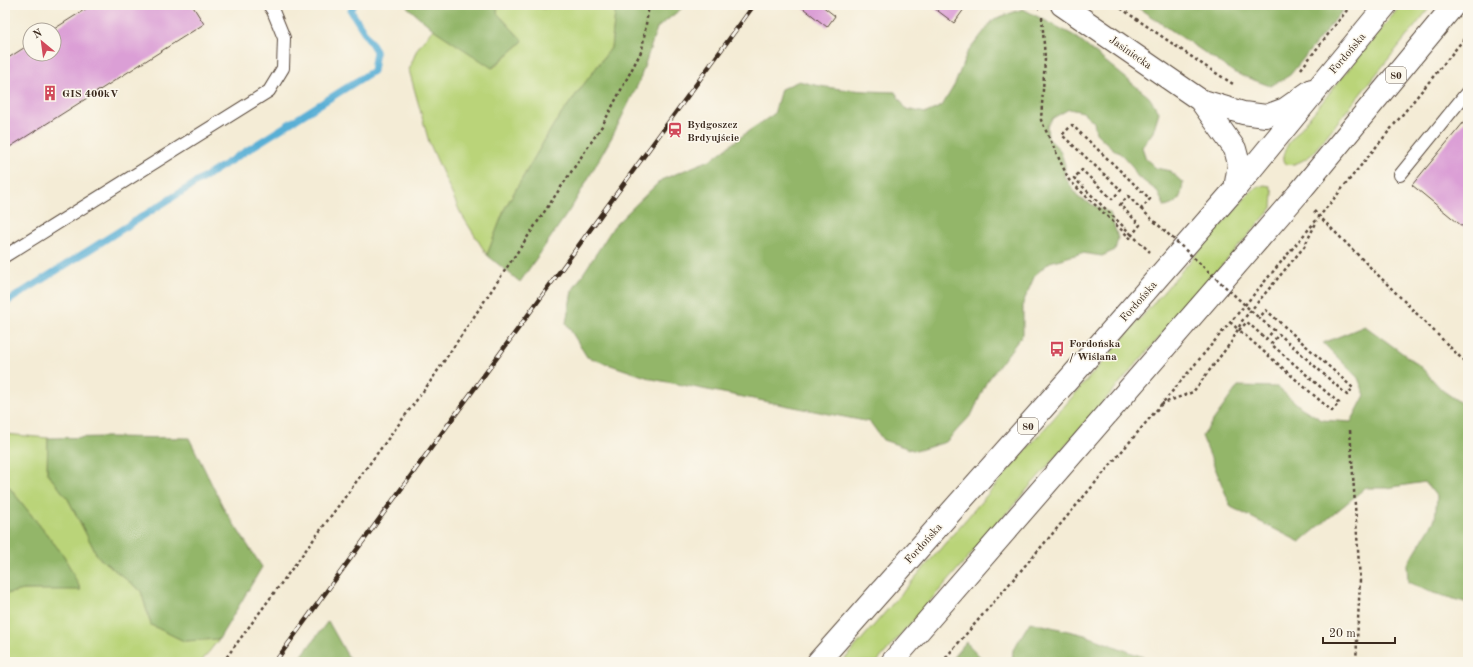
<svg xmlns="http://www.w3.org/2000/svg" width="1473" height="667" viewBox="0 0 1473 667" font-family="'Old Standard TT',serif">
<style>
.green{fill:#bad479;stroke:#7a7f4c}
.forest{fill:#93b669;stroke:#677044}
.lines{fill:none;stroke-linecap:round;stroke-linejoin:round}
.stream{stroke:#59afd5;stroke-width:7}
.building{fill:#db9fd6}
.lane-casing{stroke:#57473a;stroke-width:14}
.street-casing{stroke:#57473a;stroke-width:24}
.primary-casing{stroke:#57473a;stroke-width:24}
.path{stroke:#57473a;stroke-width:2.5;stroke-dasharray:3 3;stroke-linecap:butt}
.lane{stroke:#fff;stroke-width:12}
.street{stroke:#fff;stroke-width:22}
.primary{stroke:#fff;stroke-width:22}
.rail-casing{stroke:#3b2a1e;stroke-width:4.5}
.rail{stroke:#fbf7ec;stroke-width:3;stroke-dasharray:9;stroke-linecap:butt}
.path-bridge{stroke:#57473a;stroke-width:2.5;stroke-dasharray:3 3;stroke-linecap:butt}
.labels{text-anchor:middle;stroke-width:3;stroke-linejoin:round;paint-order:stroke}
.shield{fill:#fbf7ec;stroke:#75685c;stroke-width:1}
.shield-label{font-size:10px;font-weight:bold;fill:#3b2a1e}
.street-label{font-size:11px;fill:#3b2a1e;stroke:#fbf7ec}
.poi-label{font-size:11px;font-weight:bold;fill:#3b2a1e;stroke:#fbf7ec;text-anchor:start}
</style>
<rect width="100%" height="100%" fill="#fbf7ec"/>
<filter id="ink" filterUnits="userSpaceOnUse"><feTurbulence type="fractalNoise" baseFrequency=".025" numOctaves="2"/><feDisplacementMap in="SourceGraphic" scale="8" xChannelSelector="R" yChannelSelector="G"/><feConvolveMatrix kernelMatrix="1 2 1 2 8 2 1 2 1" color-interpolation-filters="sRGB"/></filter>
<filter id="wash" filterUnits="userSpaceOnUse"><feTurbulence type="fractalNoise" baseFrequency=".012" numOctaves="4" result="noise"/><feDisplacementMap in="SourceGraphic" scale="16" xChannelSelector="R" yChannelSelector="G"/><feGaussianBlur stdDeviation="0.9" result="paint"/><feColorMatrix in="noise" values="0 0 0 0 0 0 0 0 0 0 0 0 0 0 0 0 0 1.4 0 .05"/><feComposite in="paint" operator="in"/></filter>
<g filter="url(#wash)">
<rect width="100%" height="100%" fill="#f4ecd6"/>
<path class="green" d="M498,5H536L544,9L547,5H616L611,48L554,124L505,208L487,255L460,212L429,142L409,70L417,49L433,29L493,68L523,41L497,13Z
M1401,5H1432L1311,155C1295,167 1275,172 1288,144Z
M1264,185L1270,186L1273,193L1272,208L877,662H842L1252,190Z
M5,434L48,438L47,473L68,499L98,557L141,591L151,625L184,641L219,639L201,662H5V594L24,590L80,589L64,556L5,482Z"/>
<path class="forest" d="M405,5H498L497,13L523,41L492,68L433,29Z
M616,5H686L657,28L639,82L613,135L573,205L520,282L487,255L505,208L554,124L611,48Z
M1134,5H1347L1290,75L1282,80L1270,86L1235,73Z
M1023,9L1073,35L1149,97L1159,112L1153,132L1142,147L1146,159L1156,168L1170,171L1183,183C1181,197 1180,203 1165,207L1157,191L1137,176L1132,166L1122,155L1112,148L1096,133L1094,122L1083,112L1069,109L1053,118L1047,126L1048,138L1060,150L1065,165L1064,176L1079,198L1110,213L1118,238L1115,250L1102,256L1082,253L1050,262L1035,275L1023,303V334L986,383L972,414L946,442L916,451L883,440L870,422L652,379L587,357L566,323L572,291L614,226L661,180L712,159L750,130L774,114L781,89L799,81C829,90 863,91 895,92L906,109L926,113L942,106L955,84L967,53L994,19Z
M1365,326L1420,366L1442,390L1468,408V603L1430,592L1408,582L1407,565L1435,519L1437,497L1425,482L1386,488H1365L1300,542L1231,507L1202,436L1238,386L1277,387L1302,408L1322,420L1351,422L1365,395L1358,378L1323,343Z
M108,437L189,438L224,509L262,567L219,639L184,641L151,625L141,591L98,557L68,499L47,473L48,438Z
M5,482L64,556L81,590H24L5,594Z
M328,621L351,662H297Z
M1030,622L1085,635L1156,662H1012L1013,650Z
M966,642L985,662H949Z"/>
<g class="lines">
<path class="stream" d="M5,303L373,71L376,51L351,11L354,5"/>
</g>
<g id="blocks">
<path class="building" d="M92,5H192L204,24L5,150V60L30,44V54H54V29Z
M799,5H821L835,16L827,27Z
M930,5H967L954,23Z
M1468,117V231L1412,185Z"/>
</g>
</g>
<g filter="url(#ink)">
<use href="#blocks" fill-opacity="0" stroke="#57473a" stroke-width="1"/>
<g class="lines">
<g class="lane-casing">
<path id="lane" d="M1400,175L1468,91
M5,256L269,91L283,68L284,38L273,11L269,5"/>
</g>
<g class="street-casing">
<path id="street" d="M1062,5L1200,100L1243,113L1266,116L1285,109L1312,90
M1200,100L1235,149L1239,164L1235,189"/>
</g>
<g class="primary-casing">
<path id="primary" d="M818,662L1084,362L1235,189L1386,5
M892,662L1297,195L1454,5"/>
</g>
<path class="path" d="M1034,5L1039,9
M1116,5L1205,66L1233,84
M1042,17L1045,59L1041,120L1069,180L1130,238L1132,235L1074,178L1082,170L1112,199L1121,190L1062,135L1072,125L1150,199L1141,209L1128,196L1120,205L1140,225L1132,235L1150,252
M1301,69L1351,5
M1314,211L1468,365
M1230,322L1239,330L1247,322L1266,339L1274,330L1259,318L1266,310L1353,388L1347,395L1279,334L1271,344L1339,403L1332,411L1239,330
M1161,404L1193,392L1232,341L1242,321L1304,247L1317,221
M1350,430L1360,580L1356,662
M223,662L430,382L602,126L642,50L649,5
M942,662L1048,539L1319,217L1468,34"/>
<use href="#lane" class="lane"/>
<use href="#street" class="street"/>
<use href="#primary" class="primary"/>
<g class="rail-casing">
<path id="rail" d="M275,662L754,5"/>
</g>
<use href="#rail" class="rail"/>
<path class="path-bridge" d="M1141,209L1259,318"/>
</g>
</g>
<defs>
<g id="building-bare" transform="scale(1.2)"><path d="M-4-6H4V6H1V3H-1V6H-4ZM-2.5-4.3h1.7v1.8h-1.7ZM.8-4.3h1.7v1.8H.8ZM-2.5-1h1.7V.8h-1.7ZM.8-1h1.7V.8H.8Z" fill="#d1495b" stroke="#fbf7ec" stroke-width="2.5" paint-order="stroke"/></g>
<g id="station-bare" transform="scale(1.2)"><path d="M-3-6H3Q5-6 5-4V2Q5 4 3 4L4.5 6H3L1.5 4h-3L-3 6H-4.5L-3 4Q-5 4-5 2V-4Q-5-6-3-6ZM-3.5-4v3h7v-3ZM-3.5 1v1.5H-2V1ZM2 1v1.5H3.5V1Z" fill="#d1495b" stroke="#fbf7ec" stroke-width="2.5" paint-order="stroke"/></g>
<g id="bus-bare" transform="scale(1.2)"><path d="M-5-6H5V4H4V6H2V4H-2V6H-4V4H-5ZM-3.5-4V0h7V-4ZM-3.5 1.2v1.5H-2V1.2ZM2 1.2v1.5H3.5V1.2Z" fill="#d1495b" stroke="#fbf7ec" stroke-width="2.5" paint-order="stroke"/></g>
</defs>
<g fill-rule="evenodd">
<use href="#building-bare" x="50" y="93"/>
<use href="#station-bare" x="675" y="130"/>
<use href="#bus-bare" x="1057" y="349"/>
</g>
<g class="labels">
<g class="shield">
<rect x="1386" y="67" width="20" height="16" rx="3"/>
<rect x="1018" y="418" width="20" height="16" rx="3"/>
</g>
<g class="shield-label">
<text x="1396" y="79">80</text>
<text x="1028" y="430">80</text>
</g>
<g class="street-label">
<text transform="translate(1131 52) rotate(35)" y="4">Jasiniecka</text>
<text transform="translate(1347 53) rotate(-50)" y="4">Fordońska</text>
<text transform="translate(1138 301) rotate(-49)" y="4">Fordońska</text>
<text transform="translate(923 543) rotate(-48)" y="4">Fordońska</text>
</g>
<g class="poi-label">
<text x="62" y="97">GIS 400kV</text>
<text x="687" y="128">Bydgoszcz<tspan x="687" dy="13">Brdyujście</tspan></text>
<text x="1069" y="347">Fordońska<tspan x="1069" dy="13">/ Wiślana</tspan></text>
</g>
</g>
<rect width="1473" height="667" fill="none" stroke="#fbf7ec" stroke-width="20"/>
<g transform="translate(42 42) rotate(331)"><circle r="19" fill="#fbf7ec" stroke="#aea59a"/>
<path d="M0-3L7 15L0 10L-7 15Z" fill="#d1495b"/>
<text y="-6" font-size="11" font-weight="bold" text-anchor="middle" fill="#3b2a1e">N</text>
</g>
<path d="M1323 637v6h72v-6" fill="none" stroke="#3b2a1e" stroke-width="2"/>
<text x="1329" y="637" font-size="12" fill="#3b2a1e" stroke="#fbf7ec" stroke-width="3" paint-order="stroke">20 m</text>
</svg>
